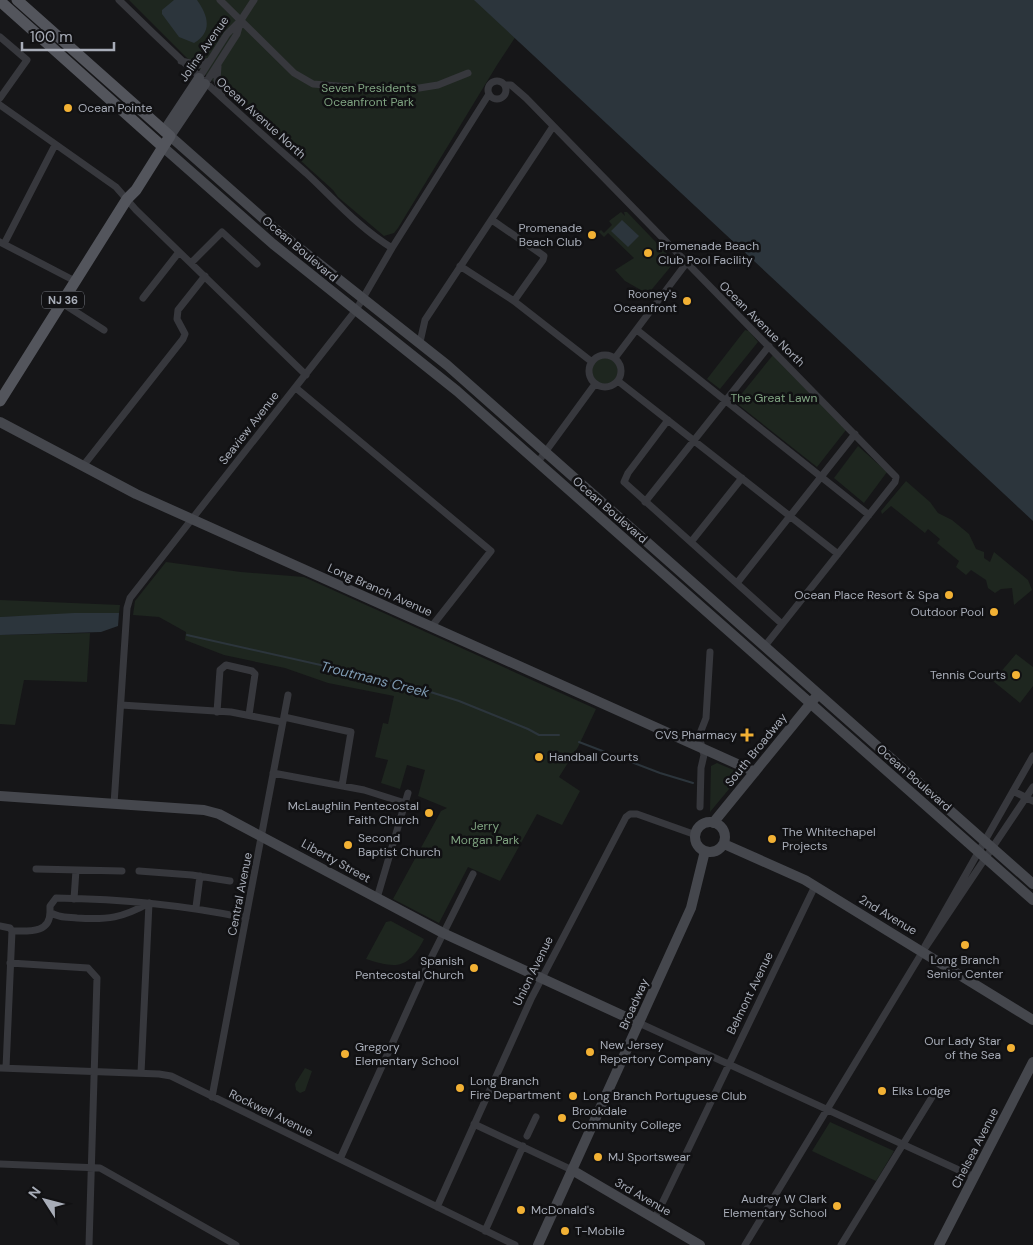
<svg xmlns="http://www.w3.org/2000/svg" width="1033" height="1245" viewBox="0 0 1033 1245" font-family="'DM Sans',sans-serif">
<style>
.green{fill:#1e261f}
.water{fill:#2c353c}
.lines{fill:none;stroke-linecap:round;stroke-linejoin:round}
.stream{stroke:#2c353c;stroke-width:2}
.street{stroke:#37383d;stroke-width:7}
.secondary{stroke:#45474d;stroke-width:10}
.primary{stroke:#53555c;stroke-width:11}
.poi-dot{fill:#f2b134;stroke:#111113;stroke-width:2}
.labels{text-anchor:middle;stroke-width:5;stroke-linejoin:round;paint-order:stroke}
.shield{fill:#111113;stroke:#7b7e86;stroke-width:1}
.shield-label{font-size:11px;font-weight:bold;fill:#a8adb8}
.street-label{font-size:12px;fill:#a8adb8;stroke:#111113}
.park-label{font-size:12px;fill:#7fa381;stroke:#111113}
.poi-label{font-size:12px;fill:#a8adb8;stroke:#111113;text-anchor:start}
.water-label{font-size:14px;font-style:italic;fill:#7f9bb3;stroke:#111113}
</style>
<rect width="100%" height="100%" fill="#161618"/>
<path class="green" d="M129,0H525L535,7L497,65L398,228L394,233L384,236L338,197L333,190L186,57Z
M621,212L625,216L624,212H627L672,259V265L648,294L625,281L615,270L634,258L608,233L604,237L599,232L601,230L604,233L612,225L609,221Z
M745,330L749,331L758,342L720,389L707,379Z
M773,355L846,430L817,467L735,402Z
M592 371a13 13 0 1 1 26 0a13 13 0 1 1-26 0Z
M858,446L887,472L864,503L834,478Z
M906,481L930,502L938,513L952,520L969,534L976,549L984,552V558L990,562L994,552L1028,580L1032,590L1014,605L1012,588L1001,589L995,593L988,588L986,580L971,570L966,575L956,567L959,561L937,543L940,539L928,529L925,533L891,506L882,514L881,511Z
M166,562L241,572L304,577L596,709L578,747L559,777L580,791L562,825L537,814L500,881L468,867L439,923L393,899L441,811L447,808L418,796L425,770L407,765L400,789L381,783L388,760L375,757L383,723L388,724L394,696L328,683L285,668L224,655L185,640L186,632L159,617L133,615L135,601Z
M0,600L120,605L119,613L0,617Z
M90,633L87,682L24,680L15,725L0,724V635Z
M1016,654L1033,667V686L1020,703L993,681Z
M717,763L736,771L739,777L710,812L711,766Z
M391,921L424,939C409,969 396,969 366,959L386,922Z
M305,1068L312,1071L305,1091L300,1093L296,1090L295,1084Z
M830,1122L894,1151L876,1181L812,1151Z"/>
<path class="water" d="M174,0H197C208,15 213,32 194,43L179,37L162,14V10Z
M474,0H1033V521Z
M622,220L639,236L628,247L611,231Z
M74,613H119L118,626L101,632L0,635V617Z"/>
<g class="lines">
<path class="stream" d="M187,635L405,684L459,701L528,729L539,735H559
M579,742L660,773L693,783"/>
<path class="street" d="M119,0C180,60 242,117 306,173C334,199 359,228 392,248
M220,0L294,73L313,84L386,90L413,89L438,85L468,73
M0,37L27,60L0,98
M181,61L199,65L209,61
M218,66L217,80L222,97
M199,78L227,34L241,20L254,0
M488 90a9 9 0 1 1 18 0a9 9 0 1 1-18 0Z
M205,84L237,34L241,20
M505,85H511L526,98L896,477L895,482L764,647
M0,105L116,187L136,210L306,375
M492,220L544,256L543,260L514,301
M0,242L75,281
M4,244L55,145
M191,263L222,232L257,264
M460,266L514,301L592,362
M143,298L179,252
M62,303L104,330
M637,330L869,515
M420,342L425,320L552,128
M589 371a16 16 0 1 1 32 0a16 16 0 1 1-32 0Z
M615,358L688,261
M618,381L838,554
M296,388L491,551L432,626
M668,420L628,473L624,482L782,624
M538,462L595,384
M83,466L183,339L185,334L177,319L178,310L205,276
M645,502L769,346
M691,542L742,478
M737,583L855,434
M121,705L231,712L282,722
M217,712L220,670L226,665L252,671L255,674L249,715
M284,717L351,732L342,786
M273,773L364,790L405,803
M1013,791L1033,801
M114,804L127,608L130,598L356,310L392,248L489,94
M700,807L701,768L704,755L699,736L706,718L710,652
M36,869L122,871
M139,871L192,875L230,881
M377,898L408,793
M74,899L76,870
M149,903C122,918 108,920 77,918C68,917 58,918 50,912V906L56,898C121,899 184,905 246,918
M196,907L200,876
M0,926L10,928L12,931L6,1068
M12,931C28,931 50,934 50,912
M925,946L1033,756
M10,963L88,968L97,978L89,1245
M639,1023L974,1177
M0,1068L159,1074L171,1076L515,1245
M141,1073L149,903
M212,1097L288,695
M474,1124L572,1170
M527,1136L536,1117
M340,1159L431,958L473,874
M0,1164L100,1168L236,1245
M437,1207L531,999L626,817L630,814H637L696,835
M655,1218L815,886
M485,1231L523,1146
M745,1245L923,951L1033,787
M841,1245L937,1089"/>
<path class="secondary" d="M205,84L170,136L274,228L447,365L1033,884
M164,131L199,78
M163,147L273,244L457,391L1033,900
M0,422L136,494L755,772
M0,796L204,810L219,814L443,933L639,1023
M695 837a15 15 0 1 1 30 0a15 15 0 1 1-30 0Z
M713,823L815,698
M724,844L805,880L1033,1020
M572,1170L700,1245
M538,1245L691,908L705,851
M939,1245L1033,1062"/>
<path class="primary" d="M0,1L163,147
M0,401L127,199L136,190L170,136L17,0"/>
</g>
<g class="poi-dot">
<circle cx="68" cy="108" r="5"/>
<circle cx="592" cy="235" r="5"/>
<circle cx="648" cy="253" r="5"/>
<circle cx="687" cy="301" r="5"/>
<circle cx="949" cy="595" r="5"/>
<circle cx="994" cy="612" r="5"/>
<circle cx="1016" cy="675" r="5"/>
<path d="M744.5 727.5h5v5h5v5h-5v5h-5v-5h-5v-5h5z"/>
<circle cx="539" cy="757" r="5"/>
<circle cx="429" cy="813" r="5"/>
<circle cx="772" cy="839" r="5"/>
<circle cx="348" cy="845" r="5"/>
<circle cx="965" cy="945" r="5"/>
<circle cx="474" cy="968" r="5"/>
<circle cx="1011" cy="1048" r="5"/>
<circle cx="590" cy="1052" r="5"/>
<circle cx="345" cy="1054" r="5"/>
<circle cx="460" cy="1088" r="5"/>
<circle cx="882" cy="1091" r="5"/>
<circle cx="573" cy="1096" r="5"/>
<circle cx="562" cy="1118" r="5"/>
<circle cx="598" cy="1157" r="5"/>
<circle cx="837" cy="1206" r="5"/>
<circle cx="521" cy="1210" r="5"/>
<circle cx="565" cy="1231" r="5"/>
</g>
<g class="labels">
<rect class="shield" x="42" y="291.5" width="42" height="17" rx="4"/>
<g class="shield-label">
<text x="63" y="304">NJ 36</text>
</g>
<g class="street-label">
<text transform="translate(204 49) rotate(-55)" y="4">Joline Avenue</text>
<text transform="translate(261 118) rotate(42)" y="4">Ocean Avenue North</text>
<text transform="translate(300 249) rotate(40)" y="4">Ocean Boulevard</text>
<text transform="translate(762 324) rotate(45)" y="4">Ocean Avenue North</text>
<text transform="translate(249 428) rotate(-52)" y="4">Seaview Avenue</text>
<text transform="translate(610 510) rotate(41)" y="4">Ocean Boulevard</text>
<text transform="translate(380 590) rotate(24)" y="4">Long Branch Avenue</text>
<text transform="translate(756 750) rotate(-51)" y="4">South Broadway</text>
<text transform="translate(914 778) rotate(41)" y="4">Ocean Boulevard</text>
<text transform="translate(336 861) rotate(29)" y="4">Liberty Street</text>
<text transform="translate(240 894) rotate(-79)" y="4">Central Avenue</text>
<text transform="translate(888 915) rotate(31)" y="4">2nd Avenue</text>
<text transform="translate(533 971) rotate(-64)" y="4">Union Avenue</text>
<text transform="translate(750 993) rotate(-64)" y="4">Belmont Avenue</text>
<text transform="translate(634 1004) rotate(-66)" y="4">Broadway</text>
<text transform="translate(271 1113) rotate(26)" y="4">Rockwell Avenue</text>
<text transform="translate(975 1148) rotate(-63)" y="4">Chelsea Avenue</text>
<text transform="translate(643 1197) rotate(30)" y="4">3rd Avenue</text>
</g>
<g class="park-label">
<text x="369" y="92">Seven Presidents<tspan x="369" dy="14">Oceanfront Park</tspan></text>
<text x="774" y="402">The Great Lawn</text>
<text x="485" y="830">Jerry<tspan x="485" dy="14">Morgan Park</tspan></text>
</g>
<g class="poi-label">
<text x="78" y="112">Ocean Pointe</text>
<text x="582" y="232" text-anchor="end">Promenade<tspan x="582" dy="14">Beach Club</tspan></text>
<text x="658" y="250">Promenade Beach<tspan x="658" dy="14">Club Pool Facility</tspan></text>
<text x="677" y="298" text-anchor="end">Rooney's<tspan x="677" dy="14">Oceanfront</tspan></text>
<text x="939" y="599" text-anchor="end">Ocean Place Resort &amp; Spa</text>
<text x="984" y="616" text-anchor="end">Outdoor Pool</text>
<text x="1006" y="679" text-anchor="end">Tennis Courts</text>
<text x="737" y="739" text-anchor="end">CVS Pharmacy</text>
<text x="549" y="761">Handball Courts</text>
<text x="419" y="810" text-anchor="end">McLaughlin Pentecostal<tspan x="419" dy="14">Faith Church</tspan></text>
<text x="782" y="836">The Whitechapel<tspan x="782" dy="14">Projects</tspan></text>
<text x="358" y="842">Second<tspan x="358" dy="14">Baptist Church</tspan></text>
<text x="965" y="964" text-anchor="middle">Long Branch<tspan x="965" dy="14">Senior Center</tspan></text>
<text x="464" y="965" text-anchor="end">Spanish<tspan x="464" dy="14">Pentecostal Church</tspan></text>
<text x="1001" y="1045" text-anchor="end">Our Lady Star<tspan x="1001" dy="14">of the Sea</tspan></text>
<text x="600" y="1049">New Jersey<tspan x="600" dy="14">Repertory Company</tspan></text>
<text x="355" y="1051">Gregory<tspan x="355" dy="14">Elementary School</tspan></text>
<text x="470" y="1085">Long Branch<tspan x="470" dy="14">Fire Department</tspan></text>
<text x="892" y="1095">Elks Lodge</text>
<text x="583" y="1100">Long Branch Portuguese Club</text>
<text x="572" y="1115">Brookdale<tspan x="572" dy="14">Community College</tspan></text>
<text x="608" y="1161">MJ Sportswear</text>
<text x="827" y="1203" text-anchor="end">Audrey W Clark<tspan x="827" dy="14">Elementary School</tspan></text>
<text x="531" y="1214">McDonald's</text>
<text x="575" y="1235">T-Mobile</text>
</g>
<g class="water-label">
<text transform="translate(375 679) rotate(14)" y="5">Troutmans Creek</text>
</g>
</g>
<g transform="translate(45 1200) rotate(306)" stroke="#111113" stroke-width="4" paint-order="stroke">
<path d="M0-4L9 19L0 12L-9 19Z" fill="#a8adb8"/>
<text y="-8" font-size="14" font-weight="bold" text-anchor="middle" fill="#a8adb8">N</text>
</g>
<path d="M22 42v8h92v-8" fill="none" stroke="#a8adb8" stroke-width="2.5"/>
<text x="30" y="42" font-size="15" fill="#a8adb8" stroke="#111113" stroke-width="4" paint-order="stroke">100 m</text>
</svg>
